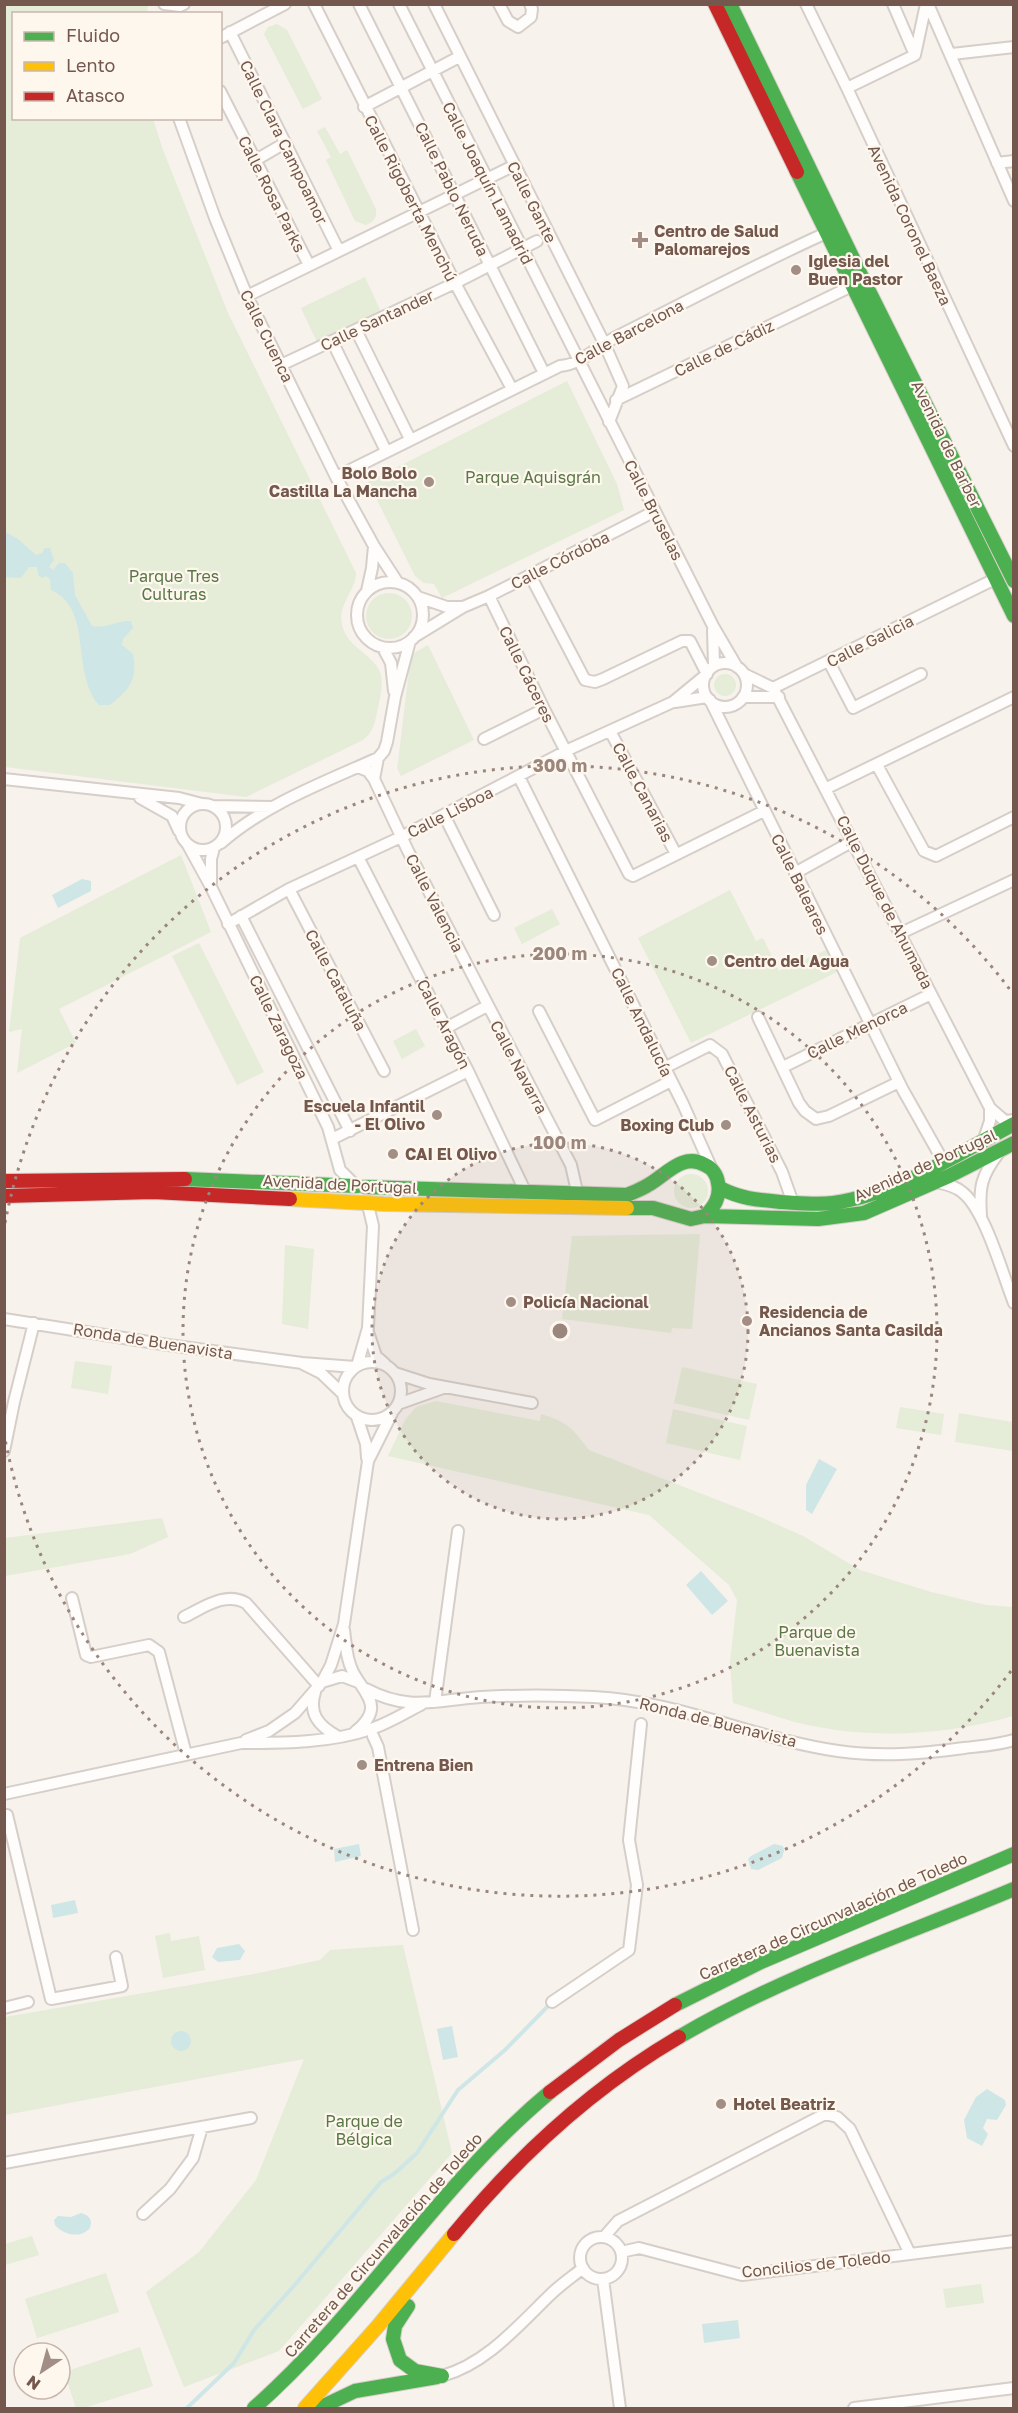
<svg xmlns="http://www.w3.org/2000/svg" width="1018" height="2413" viewBox="0 0 1018 2413" font-family="'Golos Text',sans-serif">
<style>
.green{fill:#e5ecd8}
.water{fill:#cfe6e6}
.lines{fill:none;stroke-linecap:round;stroke-linejoin:round}
.stream{stroke:#cfe6e6;stroke-width:4}
.street-casing{stroke:#d6cec9;stroke-width:14}
.fast-casing{stroke:#d8cfca;stroke-width:16}
.slow-casing{stroke:#d8cfca;stroke-width:16}
.jam-casing{stroke:#d8cfca;stroke-width:16}
.street{stroke:#fefdfc;stroke-width:10}
.fast{stroke:#4caf50;stroke-width:14}
.slow{stroke:#ffc107;stroke-width:14}
.jam{stroke:#c62828;stroke-width:14}
.ring{fill:none;stroke:#9b867d;stroke-width:3;stroke-dasharray:3 6}
.poi-dot{fill:#a28e85;stroke:#fef7ee;stroke-width:2}
.labels{text-anchor:middle;stroke-width:4.5;stroke-linejoin:round;paint-order:stroke}
.street-label{font-size:16px;fill:#74584e;stroke:#fef7ee}
.poi-label{font-size:16px;font-weight:bold;fill:#74584e;stroke:#fef7ee;text-anchor:start}
.park-label{font-size:16px;fill:#597846;stroke:#fef7ee}
.centre{fill:#9b867d;stroke:#fef7ee;stroke-width:3}
.ring-label{font-size:18px;text-anchor:middle;font-weight:bold;fill:#9b867d;stroke:#fef7ee;stroke-width:4.5;stroke-linejoin:round;paint-order:stroke}
</style>
<rect width="100%" height="100%" fill="#f7f2ec"/>
<path class="green" d="M5,5H148L147,13L14,14V118L153,119L163,150L228,313L356,573C356,591 337,604 342,625C348,650 377,655 381,676C383,686 380,698 378,708C375,721 374,732 363,740L246,797L5,767Z
M277,24L287,30L322,99L303,109L264,34L268,27Z
M325,127L340,154L347,150L376,209C377,217 374,222 366,225L355,221L326,160L331,157L317,131Z
M365,277L381,312L317,342L301,308Z
M567,381L617,484L624,510L442,598L434,584L424,583L415,576L368,482Z
M366 616a23 23 0 1 1 46 0a23 23 0 1 1-46 0Z
M428,645L474,740L401,776L397,768L398,762L410,662L414,653Z
M714 685a11 11 0 1 1 22 0a11 11 0 1 1-22 0Z
M181,855L211,932L59,1009L76,1043L17,1073L22,1029L9,1032L20,938Z
M730,890L756,941L763,938L779,971L826,950L837,972L691,1043L638,938Z
M552,909L560,924L522,944L514,928Z
M199,943L264,1072L237,1085L172,956Z
M416,1029L425,1046L402,1059L393,1041Z
M674 1191a17 17 0 1 1 34 0a17 17 0 1 1-34 0Z
M700,1234L692,1329L672,1328L671,1333L562,1319L572,1236Z
M285,1245L314,1249L308,1329L282,1324Z
M75,1361L112,1366L108,1394L71,1388Z
M682,1367L757,1384L749,1420L674,1403Z
M436,1401L540,1421L541,1414C568,1422 572,1428 589,1450L751,1513L803,1536L860,1570L931,1592L986,1605L1013,1607V1716C944,1736 866,1740 795,1722C774,1716 754,1709 733,1703L730,1662L737,1600L729,1585L649,1515L388,1456L405,1420L416,1407Z
M900,1407L944,1414L941,1435L896,1428Z
M673,1409L747,1426L740,1460L666,1443Z
M959,1413L1013,1422V1451L955,1442Z
M162,1518L168,1537L130,1554L5,1576V1538Z
M170,1933L171,1941L199,1936L205,1970L163,1978L155,1936Z
M403,1945L452,2153L279,2351L184,2387L146,2292L199,2252L256,2180L304,2059L5,2115V2017L254,1974L320,1960L330,1950Z
M32,2236L39,2255L5,2265V2244Z
M106,2273L119,2312L37,2338L25,2299Z
M981,2284L984,2303L946,2308L943,2289Z
M140,2347L153,2386L84,2408H76L64,2372Z"/>
<path class="water" d="M5,532L18,539L36,555L42,553L45,548H50L54,560L49,567L53,570L59,563H65L73,573L75,595L92,626C107,629 117,620 131,621L133,628L123,639L122,645L133,654C138,680 129,690 110,705H99C70,672 94,609 51,590L50,579L46,576L42,578L38,575L37,567H29L21,578L5,577Z
M82,879L91,881V891L58,908L52,895Z
M819,1459L837,1469L812,1514L806,1510V1485Z
M701,1571L728,1601L712,1615L686,1585Z
M359,1844L361,1856L335,1862L334,1849Z
M774,1844L783,1846L784,1851L782,1858L758,1870L751,1869L748,1859L751,1856Z
M75,1900L78,1913L53,1918L51,1905Z
M239,1944L245,1951L240,1960L218,1962L212,1957L217,1948Z
M452,2026L458,2057L443,2060L437,2029Z
M171 2041a10 10 0 1 1 20 0a10 10 0 1 1-20 0Z
M987,2089L1005,2100L1006,2105L997,2120L987,2119L983,2128L988,2134L982,2146L967,2138L964,2120L976,2097Z
M81,2213C89,2215 93,2220 90,2228C81,2239 63,2235 55,2225L54,2220L58,2216L71,2217Z
M738,2320L740,2338L704,2343L702,2324Z"/>
<g class="lines">
<path class="stream" d="M187,2408L234,2363L254,2330L293,2287L381,2182L394,2174L417,2153L458,2090L505,2050L551,2003"/>
<g class="street-casing">
<path id="street" d="M164,4L180,6L184,4
M314,4L455,283L512,389
M359,4L544,373
M399,4L713,626L737,667
M434,4L604,343L623,386L609,422
M499,4L508,21L518,27L531,17L532,9L530,4
M806,4L847,88L1014,446
M893,4L915,55
M928,4L1014,201
M230,32L339,251
M220,38L285,4
M952,54L1014,47
M847,88L915,55L926,4
M220,91L309,265
M364,107L459,57
M179,118L215,218L247,296L336,477L374,546L398,583
M254,161L285,143
M997,163L1014,161
M247,296L513,166
M356,330L410,439
M332,341L386,451
M281,365L455,283L537,241
M616,400L852,286L855,282
M336,477L560,366C580,365 598,346 616,337C686,302 755,265 826,233
M530,575L585,680L595,682L603,679L682,641H690L707,674
M357 615a33 33 0 1 1 66 0a33 33 0 1 1-66 0Z
M367,591L372,568L374,546
M489,596L544,709L629,874L633,876L764,811
M418,597L447,607H463
M713,630L714,665
M414,637L463,607L489,596L655,511
M383,648L391,663L394,691
M829,662L853,708L921,674
M703 685a22 22 0 1 1 44 0a22 22 0 1 1-44 0Z
M744,674L773,688L995,579
M773,688L990,1108L1005,1121L1014,1120
M743,697H779
M710,700L903,1090L943,1161
M675,702L707,697
M610,731L676,854
M484,739L544,709
M877,765L924,851L936,856L1014,817
M358,767L368,771L374,779L408,851L571,1165L576,1187V1195
M519,777L683,1104L711,1167
M4,779L179,798L202,804
M374,779L378,758L384,751L387,742L395,697L410,641
M827,788L1014,697
M140,798L172,816L179,831
M180 827a23 23 0 1 1 46 0a23 23 0 1 1-46 0Z
M213,806L272,807
M444,815L494,915
M221,843C265,804 325,782 378,758
M188,845L211,887L328,1127L340,1170L356,1186
M358,857L468,1071L526,1193
M795,873L853,841
M211,883V859L214,848
M289,889L384,1071
M241,916L350,1131
M228,924L289,889L401,837L572,748L673,702L707,674
M901,933L1014,880
M539,1011L595,1120L671,1081
M758,1017L799,1103L805,1111L816,1119L829,1116L899,1082
M446,1028L487,1006
M783,1067L931,994
M664,1068L710,1045L722,1054L782,1172L793,1203
M332,1139L468,1071
M984,1139L990,1121V1108
M936,1182C945,1184 955,1186 962,1192C985,1209 1003,1276 1014,1303
M981,1215C979,1188 981,1176 998,1154
M4,1319L168,1345L302,1363L355,1367
M368,1332L376,1356L385,1364
M343 1391a29 29 0 1 1 58 0a29 29 0 1 1-58 0Z
M303,1364L321,1373L343,1394
M357,1366L368,1328L373,1226L367,1201
M395,1373L429,1384L532,1403
M398,1404L446,1387
M357,1417L366,1444L367,1458
M4,1451L14,1402L34,1323
M72,1598L86,1655L91,1657L149,1645L159,1652L186,1754
M184,1617C203,1608 225,1591 246,1603L319,1686
M344,1630C346,1644 346,1659 353,1672C365,1695 386,1707 355,1732
M322,1682L342,1676L358,1682
M366,1689C410,1712 435,1700 481,1697C518,1695 556,1695 594,1697C678,1701 755,1739 838,1751C881,1757 921,1754 964,1748C981,1746 998,1745 1014,1740
M315,1692C308,1714 319,1726 337,1736
M435,1702L458,1531
M373,1736L378,1747L413,1930
M246,1740L269,1731L295,1713L322,1682L331,1665L344,1624L368,1461L392,1413
M4,1794L241,1743C283,1743 331,1743 371,1729C389,1723 405,1713 422,1704
M7,1815L51,1999L122,1986L116,1957
M552,2002L629,1950L637,1885L629,1840L641,1724
M4,2008L28,2002
M4,2163L251,2118
M143,2214L170,2189L193,2158L202,2127
M604,2237L618,2221L825,2114L837,2117L850,2129L910,2254
M580 2258a21 21 0 1 1 42 0a21 21 0 1 1-42 0Z
M621,2252L639,2248L742,2275L1014,2241
M603,2279L620,2408
M442,2376C486,2364 518,2326 550,2295C560,2285 572,2277 583,2268
M854,2408L1014,2388"/>
</g>
<g class="fast-casing">
<path id="fast" d="M730,4L861,275L1014,581
M797,172L1014,616
M185,1179L357,1186
M365,1187L627,1195C634,1192 642,1189 648,1185C666,1175 683,1152 705,1165C712,1168 717,1175 718,1183C721,1197 714,1207 705,1216
M720,1188C741,1199 759,1200 782,1202C799,1203 816,1205 833,1203C898,1194 957,1154 1014,1124
M627,1208H653L691,1219L705,1216L818,1219L864,1213L949,1176L1014,1143
M675,2005L761,1962L1014,1854
M679,2037C785,1975 902,1936 1014,1889
M408,2306L395,2326L393,2339L400,2360L415,2371L442,2376
M254,2408C363,2312 438,2185 550,2092
M319,2408L355,2391L437,2377"/>
</g>
<g class="slow-casing">
<path id="slow" d="M290,1199L384,1204L627,1208
M305,2408L378,2326L454,2234"/>
</g>
<g class="jam-casing">
<path id="jam" d="M715,4L797,172
M4,1181L185,1179
M4,1196L153,1192L290,1199
M550,2092L619,2040L675,2005
M454,2234C518,2156 592,2088 679,2037"/>
</g>
<use href="#street" class="street"/>
<use href="#fast" class="fast"/>
<use href="#slow" class="slow"/>
<use href="#jam" class="jam"/>
</g>
<circle cx="560" cy="1331" r="188" fill="#9b867d" fill-opacity=".12"/>
<g class="ring">
<circle cx="560" cy="1331" r="188"/>
<circle cx="560" cy="1331" r="377"/>
<path d="M1011 1671A565 565 0 0 1 5 1439M5 1223A565 565 0 0 1 1011 991"/>
</g>
<g class="poi-dot">
<path d="M637 231h6v6h6v6h-6v6h-6v-6h-6v-6h6z"/>
<circle cx="796" cy="270" r="6"/>
<circle cx="429" cy="482" r="6"/>
<circle cx="712" cy="961" r="6"/>
<circle cx="437" cy="1115" r="6"/>
<circle cx="726" cy="1125" r="6"/>
<circle cx="393" cy="1154" r="6"/>
<circle cx="511" cy="1302" r="6"/>
<circle cx="747" cy="1321" r="6"/>
<circle cx="362" cy="1765" r="6"/>
<circle cx="721" cy="2104" r="6"/>
</g>
<g class="labels">
<g class="street-label">
<text transform="translate(284 142) rotate(64)" y="6">Calle Clara Campoamor</text>
<text transform="translate(488 183) rotate(63)" y="6">Calle Joaquín Lamadrid</text>
<text transform="translate(452 189) rotate(64)" y="6">Calle Pablo Neruda</text>
<text transform="translate(272 194) rotate(63)" y="6">Calle Rosa Parks</text>
<text transform="translate(411 198) rotate(63)" y="6">Calle Rigoberta Menchú</text>
<text transform="translate(532 202) rotate(63)" y="6">Calle Gante</text>
<text transform="translate(910 225) rotate(65)" y="6">Avenida Coronel Baeza</text>
<text transform="translate(377 320) rotate(-25)" y="6">Calle Santander</text>
<text transform="translate(629 332) rotate(-28)" y="6">Calle Barcelona</text>
<text transform="translate(267 336) rotate(64)" y="6">Calle Cuenca</text>
<text transform="translate(724 348) rotate(-26)" y="6">Calle de Cádiz</text>
<text transform="translate(947 444) rotate(64)" y="6">Avenida de Barber</text>
<text transform="translate(654 510) rotate(63)" y="6">Calle Bruselas</text>
<text transform="translate(560 560) rotate(-27)" y="6">Calle Córdoba</text>
<text transform="translate(870 641) rotate(-27)" y="6">Calle Galicia</text>
<text transform="translate(527 674) rotate(64)" y="6">Calle Cáceres</text>
<text transform="translate(643 792) rotate(62)" y="6">Calle Canarias</text>
<text transform="translate(450 812) rotate(-27)" y="6">Calle Lisboa</text>
<text transform="translate(800 884) rotate(64)" y="6">Calle Baleares</text>
<text transform="translate(885 902) rotate(63)" y="6">Calle Duque de Ahumada</text>
<text transform="translate(435 903) rotate(63)" y="6">Calle Valencia</text>
<text transform="translate(336 980) rotate(62)" y="6">Calle Cataluña</text>
<text transform="translate(642 1022) rotate(64)" y="6">Calle Andalucía</text>
<text transform="translate(444 1024) rotate(63)" y="6">Calle Aragón</text>
<text transform="translate(279 1027) rotate(64)" y="6">Calle Zaragoza</text>
<text transform="translate(857 1030) rotate(-26)" y="6">Calle Menorca</text>
<text transform="translate(519 1067) rotate(62)" y="6">Calle Navarra</text>
<text transform="translate(753 1114) rotate(63)" y="6">Calle Asturias</text>
<text transform="translate(925 1165) rotate(-24)" y="6">Avenida de Portugal</text>
<text transform="translate(340 1184) rotate(3)" y="6">Avenida de Portugal</text>
<text transform="translate(153 1341) rotate(9)" y="6">Ronda de Buenavista</text>
<text transform="translate(718 1722) rotate(14)" y="6">Ronda de Buenavista</text>
<text transform="translate(833 1916) rotate(-24)" y="6">Carretera de Circunvalación de Toledo</text>
<text transform="translate(383 2245) rotate(-49)" y="6">Carretera de Circunvalación de Toledo</text>
<text transform="translate(816 2264) rotate(-6)" y="6">Concilios de Toledo</text>
</g>
<g class="poi-label">
<text x="654" y="237">Centro de Salud<tspan x="654" dy="18">Palomarejos</tspan></text>
<text x="808" y="267">Iglesia del<tspan x="808" dy="18">Buen Pastor</tspan></text>
<text x="417" y="479" text-anchor="end">Bolo Bolo<tspan x="417" dy="18">Castilla La Mancha</tspan></text>
<text x="724" y="967">Centro del Agua</text>
<text x="425" y="1112" text-anchor="end">Escuela Infantil<tspan x="425" dy="18">- El Olivo</tspan></text>
<text x="714" y="1131" text-anchor="end">Boxing Club</text>
<text x="405" y="1160">CAI El Olivo</text>
<text x="523" y="1308">Policía Nacional</text>
<text x="759" y="1318">Residencia de<tspan x="759" dy="18">Ancianos Santa Casilda</tspan></text>
<text x="374" y="1771">Entrena Bien</text>
<text x="733" y="2110">Hotel Beatriz</text>
</g>
<g class="park-label">
<text x="533" y="483">Parque Aquisgrán</text>
<text x="174" y="582">Parque Tres<tspan x="174" dy="18">Culturas</tspan></text>
<text x="817" y="1638">Parque de<tspan x="817" dy="18">Buenavista</tspan></text>
<text x="364" y="2127">Parque de<tspan x="364" dy="18">Bélgica</tspan></text>
</g>
</g>
<circle cx="560" cy="1331" r="9" class="centre"/>
<g class="ring-label">
<text x="560" y="772">300 m</text>
<text x="560" y="960">200 m</text>
<text x="560" y="1149">100 m</text>
</g>
<rect width="1018" height="2413" fill="none" stroke="#74584e" stroke-width="12"/>
<rect x="12" y="12" width="210" height="108" fill="#fef7ee" stroke="#c7b7ae" stroke-width="1.5"/>
<rect x="24" y="32" width="30" height="9" fill="#4caf50" stroke="#c7b7ae" stroke-width="1.5"/>
<text x="66" y="42" font-size="18" fill="#74584e">Fluido</text>
<rect x="24" y="62" width="30" height="9" fill="#ffc107" stroke="#c7b7ae" stroke-width="1.5"/>
<text x="66" y="72" font-size="18" fill="#74584e">Lento</text>
<rect x="24" y="92" width="30" height="9" fill="#c62828" stroke="#c7b7ae" stroke-width="1.5"/>
<text x="66" y="102" font-size="18" fill="#74584e">Atasco</text>
<g transform="translate(42 2371) rotate(216)"><circle r="28" fill="#fef7ee" stroke="#c7b7ae" stroke-width="1.5"/>
<path d="M0-4.5L10 22L0 15L-10 22Z" fill="#a28e85"/>
<text y="-9" font-size="16" font-weight="bold" text-anchor="middle" fill="#74584e">N</text>
</g>
</svg>
